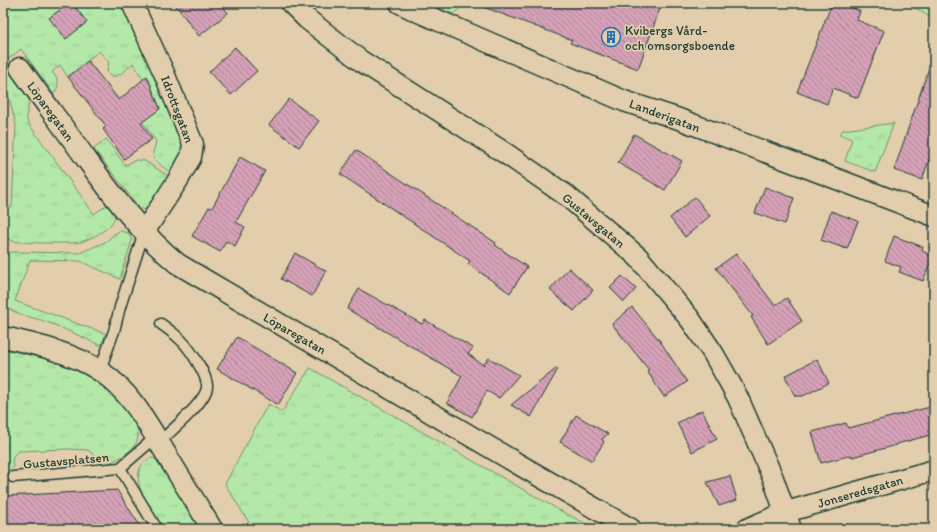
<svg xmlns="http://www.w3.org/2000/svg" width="937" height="532" viewBox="0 0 937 532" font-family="Itim,sans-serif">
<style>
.grass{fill:url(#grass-tufts);stroke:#6a926e}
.forest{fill:url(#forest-firs);stroke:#6a926e}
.building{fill:url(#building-back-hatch);stroke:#1f3d34}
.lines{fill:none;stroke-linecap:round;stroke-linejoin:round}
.service-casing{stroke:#1f3d34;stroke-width:13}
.minor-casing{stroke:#1f3d34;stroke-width:23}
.service{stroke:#e2ceac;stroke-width:10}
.minor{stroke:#e2ceac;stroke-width:20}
.labels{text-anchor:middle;stroke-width:3.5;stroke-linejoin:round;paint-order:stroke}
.poi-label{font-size:13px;fill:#1f3d34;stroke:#e2ceac;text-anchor:start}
.street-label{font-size:13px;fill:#1f3d34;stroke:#e2ceac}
</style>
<defs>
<pattern id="grass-tufts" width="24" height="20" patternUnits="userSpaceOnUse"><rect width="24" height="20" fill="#b4e8a9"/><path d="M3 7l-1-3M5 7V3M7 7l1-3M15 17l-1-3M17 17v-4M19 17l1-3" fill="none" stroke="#9ac892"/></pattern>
<pattern id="forest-firs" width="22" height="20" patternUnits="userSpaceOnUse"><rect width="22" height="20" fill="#b4e8a9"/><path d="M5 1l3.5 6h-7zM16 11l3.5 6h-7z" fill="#9ac892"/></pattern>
<pattern id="building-back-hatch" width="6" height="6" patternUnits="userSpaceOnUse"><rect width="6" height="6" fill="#d6a1b8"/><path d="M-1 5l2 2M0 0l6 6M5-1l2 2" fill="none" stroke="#ad8496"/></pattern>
</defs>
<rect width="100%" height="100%" fill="#e2ceac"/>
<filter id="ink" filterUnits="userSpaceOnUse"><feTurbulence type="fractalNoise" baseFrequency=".025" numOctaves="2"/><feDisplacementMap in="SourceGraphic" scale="8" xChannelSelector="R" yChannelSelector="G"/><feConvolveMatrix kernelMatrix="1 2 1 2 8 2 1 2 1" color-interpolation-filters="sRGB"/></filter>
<g filter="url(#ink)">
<path class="grass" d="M3,3H118L127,9L185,146L174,175C167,170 154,162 153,154C153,149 156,145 156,141L141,120L147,118L160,108L147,76L143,79L133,63C126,69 118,80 109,75L107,70L109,62L99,51L68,77L60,65L52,72C59,80 60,85 54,94L21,49L6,61C12,71 29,88 29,98C30,109 24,112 28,123L94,214L107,205L115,214C116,227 92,238 81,242C73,244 22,243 13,241C10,240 8,238 5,236L4,230L6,207H12L16,125L3,74Z
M429,3H462C461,8 457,12 453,14Z
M894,123L875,172L845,161L852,139L839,134L843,130Z
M106,139L125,165L136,160L145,161L171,178L147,210L141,209L138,206L94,149Z
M120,231L128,233L132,240L120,279L80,261L30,260L15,301L106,334L101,345H99C83,337 65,329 47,322C36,318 22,316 11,310C6,307 3,301 3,294L5,255L10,252L80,253L107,241L114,234Z
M3,349C55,360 96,369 130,414C136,422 142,435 135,445C129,454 115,460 105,465L88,450L68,449L18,451L13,456L12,464L14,466L13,468L7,471L5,469L3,458Z
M310,368L561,511L596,529H253L225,484L268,404L282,412Z
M151,458L161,461L202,529H163C152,512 121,472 151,458Z"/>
<path class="forest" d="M908,3H934V20Z"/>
<path class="building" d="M69,3H72L87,22L66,39L49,18Z
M174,3H220L228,13L199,36Z
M478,3H662L638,69L570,43L572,40L478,5Z
M832,3H839L860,11L857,20L884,31L858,98L833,88L827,104L797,92Z
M235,47L257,71L231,95L209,72Z
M88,61L119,100L147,76L160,109L141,123L152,139L124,159L103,129L106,126L68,77Z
M931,62H934V159L930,157L922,180L894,170Z
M289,99L319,121L299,147L269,125Z
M634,134L682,161L665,190L618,163Z
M356,150L496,243L495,245L527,267L510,293L468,264L470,261L340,174Z
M240,157L265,171L236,222L245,227L235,246L226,241L220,252L192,236L209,207L212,208Z
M765,187L794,198L785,224L755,213Z
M695,197L710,216L685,237L670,218Z
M831,211L858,221L847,249L821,240Z
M894,236L923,247L922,251L933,256L923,281L899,272L901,267L885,261Z
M295,253L326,271L312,296L281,279Z
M736,254L773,303L775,305L787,298L802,321L768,344L751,317L753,316L716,268Z
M569,268L593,290L574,311L550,290Z
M622,276L636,289L624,302L610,288Z
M359,289L422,324L425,320L473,348L468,354L483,365L489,358L519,375L499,398L487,391L472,417L447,403L462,376L347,309Z
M632,307L660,341L687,382L664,397L647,371L649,370L612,324Z
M237,337L297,373L278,405L217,369Z
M817,359L829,383L803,396H795L785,376Z
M557,368L558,369L531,417L511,405Z
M934,406V434L897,444V445L852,457V455L821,463L812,432L846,423L848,428Z
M702,410L717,439L692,452L677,423Z
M576,415L608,434L602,439L604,442L592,461L560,442Z
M730,476L737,500L719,506L707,482Z
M117,490L142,529H7L5,496Z"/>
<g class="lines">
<g class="service-casing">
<path id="service" d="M100,370L114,331L120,307L144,232
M156,437L120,468L157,529
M159,442C170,432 206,402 207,387C208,376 190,349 182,341C176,335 168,329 161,324
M13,477L120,468"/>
</g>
<g class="minor-casing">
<path id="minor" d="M132,3L164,73L193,144L191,157L178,180L144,232
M291,3L307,19L361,61L505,153L567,196L638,257L690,319L713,353L730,383L738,398L773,478L791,529
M400,3L414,10L624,101L679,119L934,216
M20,68C42,99 65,129 87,160C114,197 142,235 178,264L525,468L631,529
M3,337C34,344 74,353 100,371C130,391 148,424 166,454C181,479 197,504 212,529
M747,529L786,512L934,470"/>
</g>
<use href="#service" class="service"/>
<use href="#minor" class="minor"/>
</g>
</g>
<defs>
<g id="building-ring" transform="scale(1)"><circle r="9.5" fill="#e2ceac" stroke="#1f6fb2" stroke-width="1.5"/><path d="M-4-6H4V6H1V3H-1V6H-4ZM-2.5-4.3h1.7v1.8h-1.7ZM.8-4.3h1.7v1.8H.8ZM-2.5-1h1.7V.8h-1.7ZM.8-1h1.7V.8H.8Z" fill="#1f6fb2"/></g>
</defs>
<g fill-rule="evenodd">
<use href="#building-ring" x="611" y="37"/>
</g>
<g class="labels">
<g class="poi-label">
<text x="625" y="35">Kvibergs Vård-<tspan x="625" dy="15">och omsorgsboende</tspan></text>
</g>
<g class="street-label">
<text transform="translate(178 109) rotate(69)" y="5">Idrottsgatan</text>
<text transform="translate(51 111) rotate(54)" y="5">Löparegatan</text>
<text transform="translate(665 115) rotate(20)" y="5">Landerigatan</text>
<text transform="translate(594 220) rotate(40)" y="5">Gustavsgatan</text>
<text transform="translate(295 333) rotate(30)" y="5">Löparegatan</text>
<text transform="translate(66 460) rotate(-5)" y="5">Gustavsplatsen</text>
<text transform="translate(860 491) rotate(-16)" y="5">Jonseredsgatan</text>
</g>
</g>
<rect width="937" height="532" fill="none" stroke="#e2ceac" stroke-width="16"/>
<rect x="8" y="8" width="921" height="516" fill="none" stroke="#1f3d34" stroke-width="1.5" filter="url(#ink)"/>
</svg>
